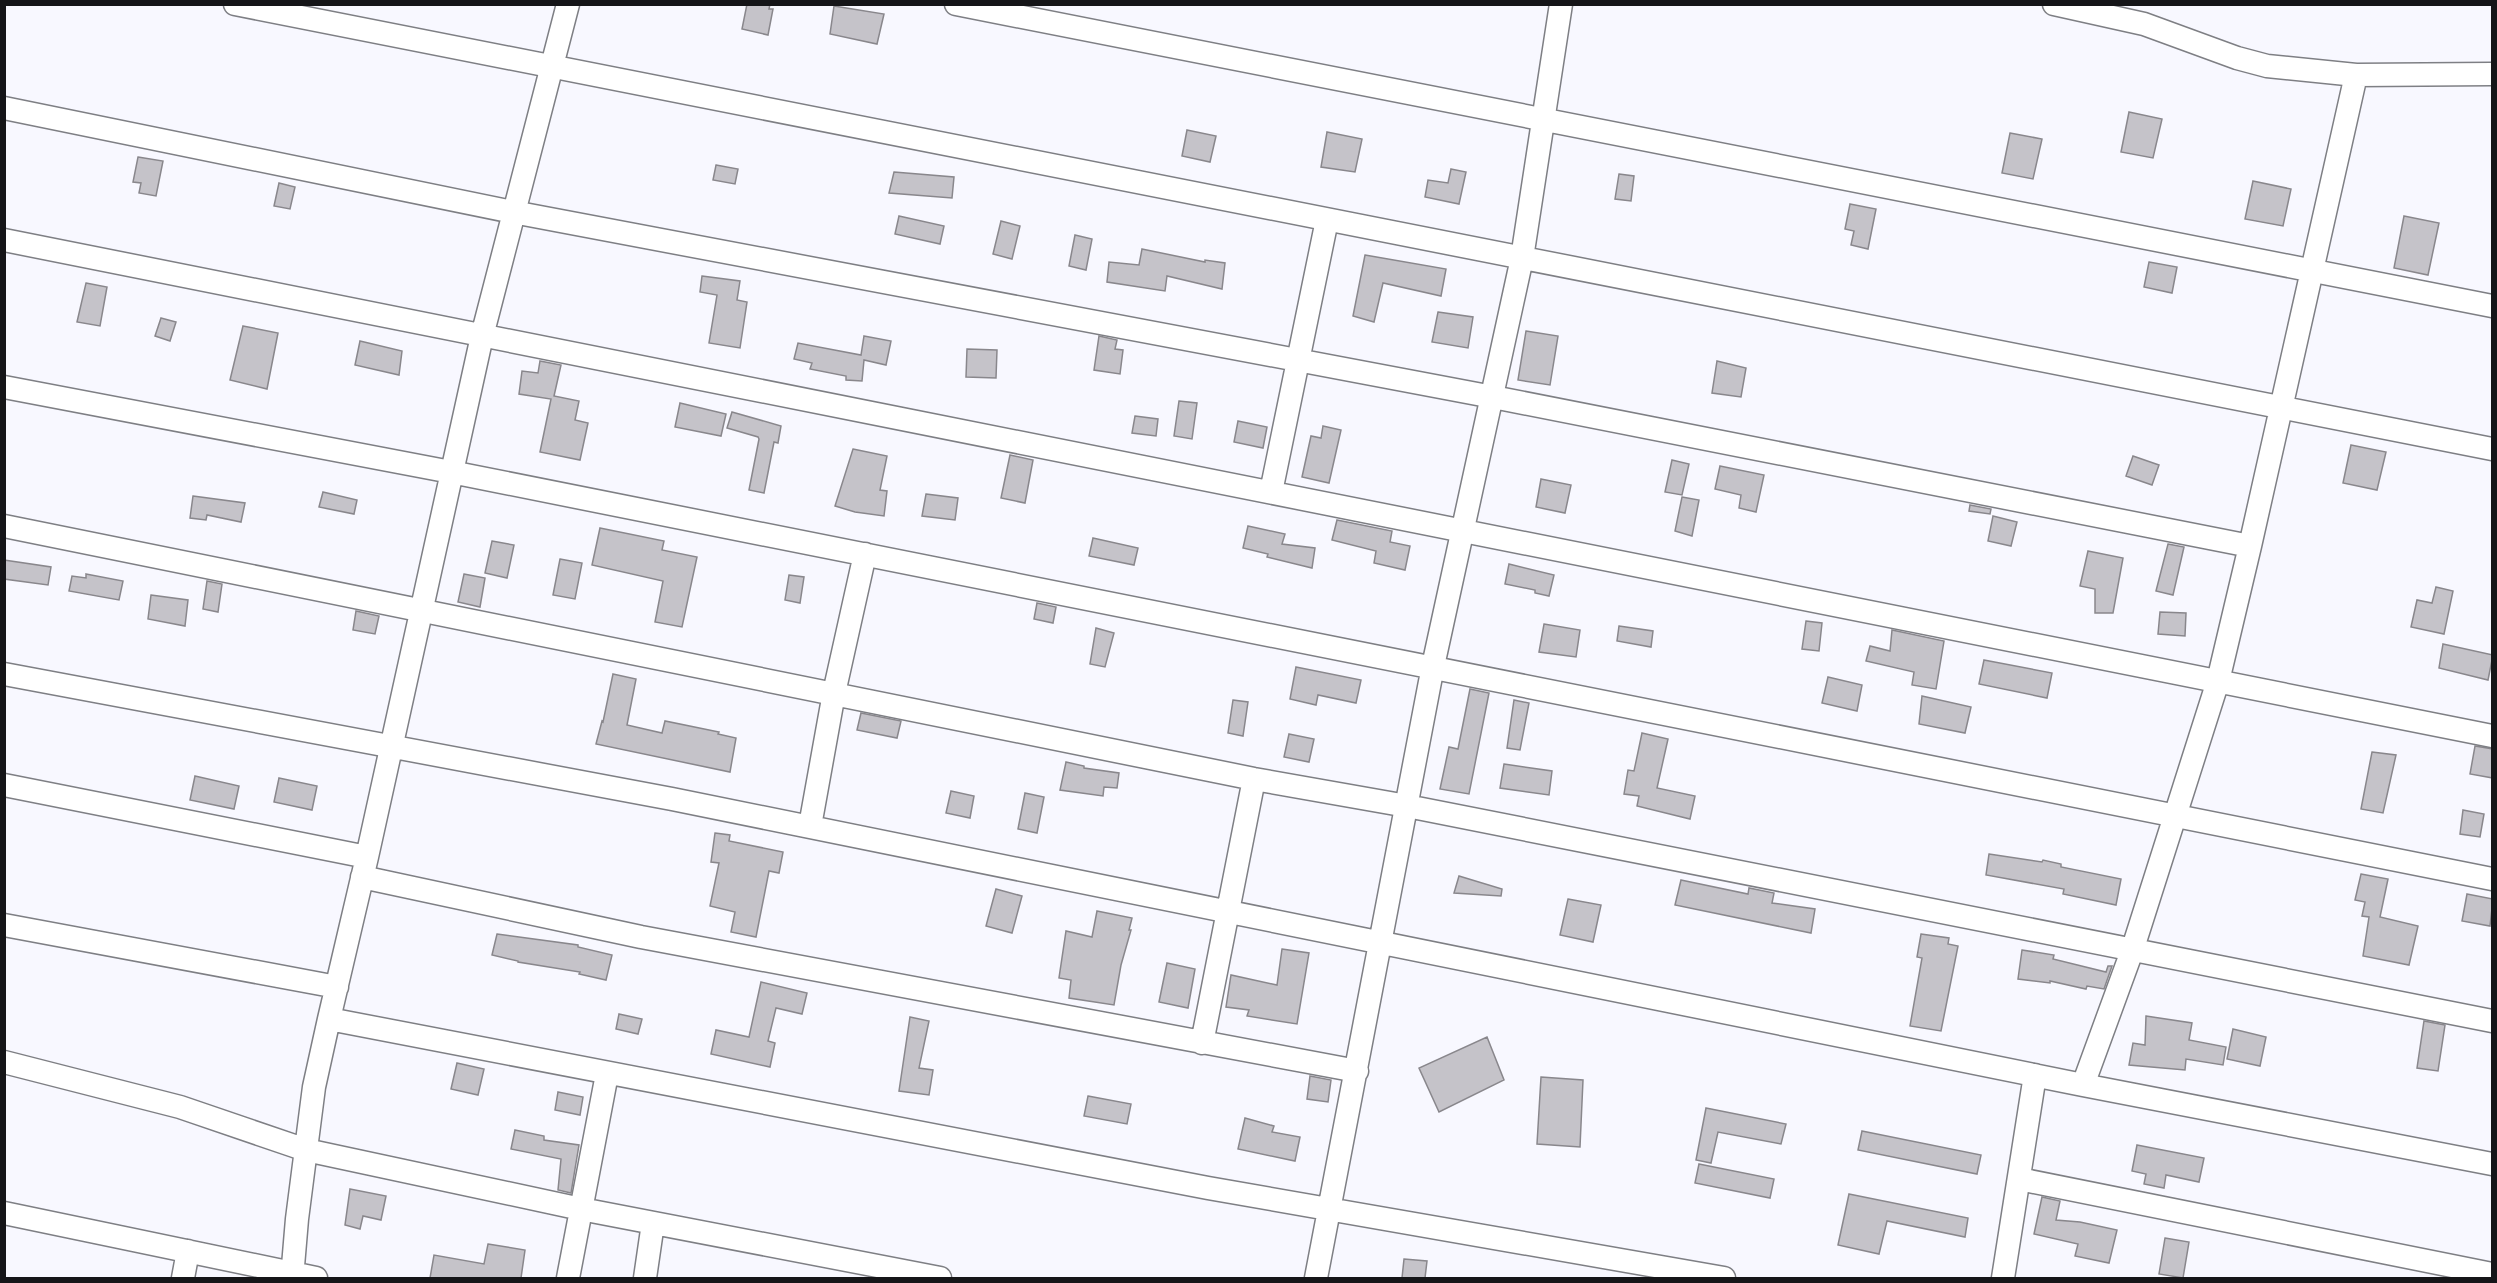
<svg xmlns="http://www.w3.org/2000/svg" width="2497" height="1283" viewBox="0 0 2497 1283" font-family="'Titillium Web',sans-serif">
<style>
.building{fill:#c5c3c9;stroke:#89878c;stroke-width:1.5}
.lines{fill:none;stroke-linecap:round;stroke-linejoin:round}
.street-casing{stroke:#7e7f84;stroke-width:25}
.street{stroke:#fff;stroke-width:22}
</style>
<rect width="100%" height="100%" fill="#f8f8ff"/>
<path class="building" d="M747,4H770L769,9H773L768,35L742,29Z
M834,6L884,14L877,44L830,34Z
M2129,112L2162,119L2153,158L2121,152Z
M1187,130L1216,136L1210,162L1182,156Z
M1327,132L1362,139L1355,172L1321,167Z
M2010,133L2042,139L2033,179L2002,173Z
M138,157L163,161L156,196L139,193L141,183L133,182Z
M716,165L738,169L735,184L713,180Z
M1451,169L1466,172L1459,204L1425,197L1428,180L1448,183Z
M894,172L954,177L952,198L889,193Z
M1619,174L1634,176L1631,201L1615,199Z
M2253,181L2291,189L2283,226L2245,219Z
M279,183L295,187L290,209L274,206Z
M1850,204L1876,209L1868,249L1851,245L1854,231L1845,229Z
M899,216L944,226L940,244L895,234Z
M2404,216L2439,223L2428,275L2394,268Z
M1001,221L1020,226L1012,259L993,254Z
M1075,235L1092,239L1086,270L1069,266Z
M1142,249L1205,262V260L1225,263L1222,289L1167,276L1165,291L1107,282L1109,262L1139,265Z
M1365,255L1446,269L1441,296L1383,283L1374,322L1353,316Z
M2149,262L2177,267L2172,293L2144,287Z
M702,276L740,281L737,300L747,302L740,348L709,343L717,295L700,292Z
M86,283L107,287L100,326L77,322Z
M1438,312L1473,317L1468,348L1432,342Z
M161,318L176,322L170,341L155,336Z
M243,326L278,333L267,389L230,380Z
M1526,331L1558,336L1550,385L1518,380Z
M864,336L891,341L886,365L864,360L862,381L846,380V376L810,369L812,363L794,359L798,343L861,355Z
M1099,336L1117,340L1115,349L1123,350L1120,374L1094,370Z
M360,341L402,351L399,375L355,365Z
M967,349L997,350L996,378L966,377Z
M540,361L561,365L554,396L579,401L575,420L588,423L580,460L540,452L551,399L519,394L522,371L538,373Z
M1717,361L1746,368L1741,397L1712,393Z
M1179,401L1197,403L1192,439L1174,436Z
M680,403L726,414L721,436L675,427Z
M732,412L781,426L778,443L774,442L764,493L749,490L759,439L758,437L727,428Z
M1135,416L1158,419L1156,436L1132,433Z
M1238,421L1267,427L1263,448L1234,442Z
M1323,426L1341,430L1329,483L1302,477L1311,436L1321,438Z
M2351,445L2386,452L2377,490L2343,483Z
M853,449L887,456L880,490L887,491L884,516L855,512L835,506Z
M1010,455L1033,460L1025,503L1001,498Z
M2133,456L2159,465L2152,485L2126,476Z
M1672,460L1689,464L1682,495L1665,492Z
M1720,466L1764,475L1756,512L1739,508L1741,495L1715,489Z
M1541,479L1571,485L1565,513L1536,507Z
M323,492L357,500L354,514L319,507Z
M926,494L958,498L955,520L922,516Z
M193,496L245,503L241,522L207,515L206,520L190,518Z
M1682,497L1699,500L1692,536L1675,531Z
M1970,505L1991,509L1990,514L1969,511Z
M1993,516L2017,522L2011,546L1988,541Z
M1337,520L1392,531L1390,542L1410,546L1405,570L1374,563L1376,551L1332,540Z
M1248,526L1285,534L1282,544L1315,548L1312,568L1267,557L1268,554L1243,548Z
M600,528L664,541L662,550L697,557L682,627L655,622L663,581L592,565Z
M1093,538L1138,548L1134,565L1089,556Z
M492,541L514,545L507,578L485,573Z
M2168,544L2184,547L2173,595L2156,591Z
M2088,551L2123,558L2113,613H2095V589L2080,586Z
M560,559L582,563L575,599L553,595Z
M4,560L51,567L48,585L4,579Z
M1509,564L1554,575L1549,596L1535,593V590L1505,584Z
M86,574L123,581L119,600L69,591L72,576L86,578Z
M464,574L485,578L480,607L458,602Z
M789,575L804,577L800,603L785,600Z
M207,581L222,584L218,612L203,609Z
M2436,587L2453,591L2444,634L2411,627L2417,600L2432,603Z
M151,595L188,600L185,626L148,619Z
M1037,603L1056,607L1053,623L1034,619Z
M356,611L379,616L375,634L353,630Z
M2160,612L2186,613L2185,636L2158,634Z
M1806,621L1822,623L1819,651L1802,649Z
M1544,624L1580,630L1576,657L1539,652Z
M1619,626L1653,631L1651,647L1617,641Z
M1096,628L1114,633L1105,667L1090,664Z
M1892,630L1944,641L1936,689L1912,685L1914,672L1866,661L1870,646L1890,651Z
M2443,644L2493,655L2488,680L2439,668Z
M1984,660L2052,673L2047,698L1979,684Z
M1296,667L1361,680L1356,703L1318,695L1316,705L1290,699Z
M613,674L636,679L627,725L662,733L665,721L719,732L718,734L736,738L730,772L596,744L602,721L603,722Z
M1828,677L1862,685L1857,711L1822,703Z
M1470,689L1489,693L1469,794L1440,789L1449,747L1458,749Z
M1922,696L1971,707L1965,733L1919,724Z
M1233,700L1248,702L1243,736L1228,733Z
M1514,700L1529,703L1520,750L1507,748Z
M861,713L901,721L897,738L857,730Z
M1642,733L1668,739L1657,788L1695,796L1690,819L1637,806L1639,796L1624,794L1628,770L1634,771Z
M1289,734L1314,739L1309,762L1284,757Z
M2475,746L2493,749V778L2470,774Z
M2372,752L2396,755L2383,813L2361,809Z
M1066,762L1084,766V768L1119,773L1117,788L1104,787L1103,796L1060,790Z
M1504,764L1552,771L1549,795L1500,788Z
M195,776L239,786L234,809L190,800Z
M279,778L317,786L312,810L274,802Z
M951,791L974,796L970,818L946,813Z
M1025,793L1044,797L1037,833L1018,829Z
M2463,810L2484,814L2480,837L2460,834Z
M715,833L730,835L729,841L783,852L779,873L769,871L756,937L731,932L735,912L710,906L719,863L711,862Z
M1989,854L2042,862L2043,860L2061,864V867L2121,879L2116,905L2063,894L2064,889L1986,875Z
M2361,874L2388,879L2380,917L2418,926L2409,965L2363,956L2369,917L2362,916L2365,902L2355,900Z
M1459,876L1502,889L1501,896L1454,893Z
M1681,880L1748,894L1749,888L1774,893L1772,903L1815,909L1811,933L1675,905Z
M996,889L1022,896L1012,933L986,926Z
M2467,894L2493,899L2490,926L2462,921Z
M1568,899L1601,905L1593,942L1560,935Z
M1097,911L1132,918L1129,930H1131L1121,965L1114,1005L1069,998L1071,980L1059,978L1066,931L1092,937Z
M497,934L578,945V947L612,955L606,980L579,974L580,972L518,962V961L492,955Z
M1921,934L1949,938L1948,944L1958,946L1941,1031L1910,1026L1922,958L1917,957Z
M1282,949L1309,953L1297,1024L1247,1016L1249,1010L1226,1007L1231,975L1277,985Z
M2022,950L2054,955L2053,959L2106,972L2108,966H2112L2104,989L2087,986L2086,989L2050,981V983L2018,979Z
M1167,963L1195,969L1188,1008L1159,1002Z
M761,982L807,993L802,1014L776,1008L768,1041L775,1043L770,1067L711,1054L716,1030L749,1037Z
M619,1014L642,1019L638,1034L616,1029Z
M2146,1016L2192,1023L2189,1040L2226,1047L2223,1065L2186,1059L2185,1070L2129,1065L2133,1043L2145,1045Z
M910,1017L929,1021L919,1068L933,1070L929,1095L899,1091Z
M2424,1021L2445,1025L2438,1071L2417,1068Z
M2233,1029L2266,1037L2260,1066L2227,1059Z
M1487,1037L1504,1080L1439,1112L1419,1068Z
M457,1063L484,1069L478,1095L451,1089Z
M1310,1076L1331,1080L1328,1102L1307,1099Z
M1541,1077L1583,1080L1580,1147L1537,1144Z
M558,1092L583,1097L580,1115L555,1110Z
M1088,1096L1131,1104L1127,1124L1084,1116Z
M1706,1108L1786,1124L1781,1144L1718,1132L1711,1163L1696,1160Z
M1245,1118L1274,1126L1272,1132L1300,1137L1295,1161L1238,1149Z
M515,1130L544,1136V1140L579,1145L571,1193L558,1190L561,1159L511,1149Z
M1862,1131L1981,1155L1977,1174L1858,1150Z
M2137,1145L2204,1158L2199,1182L2166,1175L2164,1188L2144,1184L2146,1174L2132,1171Z
M1699,1164L1774,1179L1770,1198L1695,1183Z
M350,1189L386,1196L381,1220L363,1216L360,1229L345,1225Z
M1849,1194L1968,1218L1965,1237L1887,1221L1879,1254L1838,1245Z
M2042,1197L2060,1201L2056,1220L2080,1222L2117,1230L2109,1263L2075,1256L2078,1244L2034,1234Z
M2165,1238L2189,1242L2183,1278L2159,1274Z
M488,1244L525,1250L521,1278H430L434,1255L484,1264Z
M1404,1259L1427,1261L1425,1278H1402Z"/>
<g class="lines">
<g class="street-casing">
<path id="street" d="M235,4L2492,449
M956,4L2492,306
M2054,4L2144,24L2237,58L2267,66L2356,75L2492,74
M4,108L513,212L1493,397L2250,546
M4,240L2492,736
M4,387L451,472L2492,879
M1271,492L1327,220
M4,526L1254,779L1407,806L2492,1021
M4,674L672,799L2083,1085L2492,1164
M4,785L367,857
M810,826L834,693L865,554
M362,877L641,937L1357,1071
M4,925L337,987
M329,1019L1208,1188L1724,1278
M1202,1043L1254,779
M4,1062L180,1107L306,1150L581,1209L940,1278
M2083,1085L2132,951L2218,681L2250,546L2356,75
M2019,1179L2492,1274
M4,1213L316,1278
M183,1278L188,1251
M292,1278L297,1219L314,1087L329,1019L367,857L482,336L568,4
M568,1278L607,1074
M645,1278L653,1223
M1316,1278L1433,666L1522,258L1561,4
M2003,1278L2035,1075"/>
</g>
<use href="#street" class="street"/>
</g>
<rect width="2497" height="1283" fill="none" stroke="#151518" stroke-width="12"/>
</svg>
